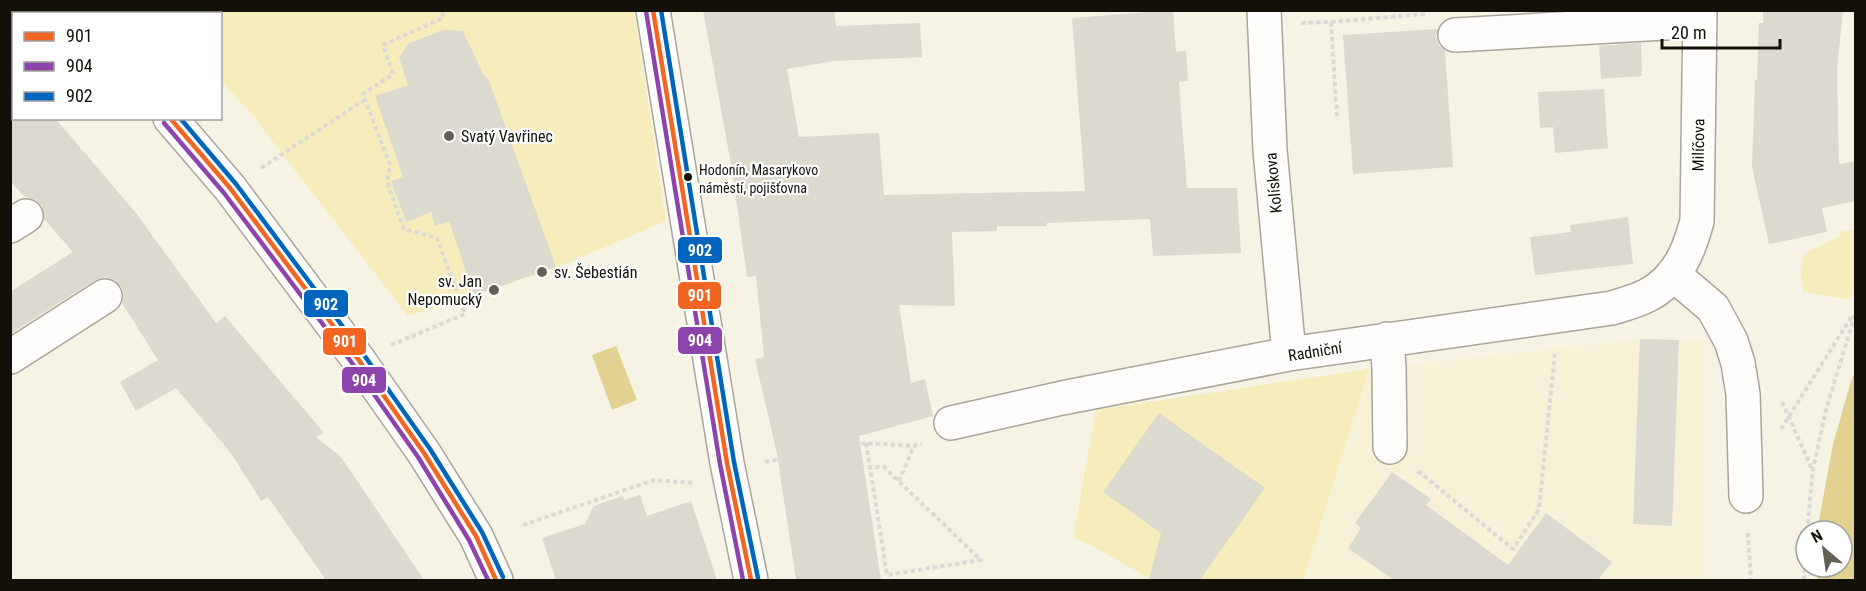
<svg xmlns="http://www.w3.org/2000/svg" width="1866" height="591" viewBox="0 0 1866 591" font-family="'Roboto Condensed',sans-serif">
<style>
.built{fill:#f7f1d8}
.green{fill:#f7ecbc}
.water{fill:#e1d291}
.building{fill:#dcd9ce}
.lines{fill:none;stroke-linecap:round;stroke-linejoin:round}
.minor-casing{stroke:#a8a59b;stroke-width:36}
.path{stroke:#dbdad5;stroke-width:4;stroke-dasharray:4.5 3;stroke-linecap:butt}
.minor{stroke:#fefdfb;stroke-width:33}
.bus-1-casing{stroke:#fff;stroke-width:9}
.bus-2-casing{stroke:#fff;stroke-width:9}
.bus-3-casing{stroke:#fff;stroke-width:9}
.bus-1{stroke:#f26522;stroke-width:4.5}
.bus-2{stroke:#8e44ad;stroke-width:4.5}
.bus-3{stroke:#0065bd;stroke-width:4.5}
.poi-dot{fill:#625f55;stroke:#fff;stroke-width:2}
.bus-dot{fill:#121007;stroke:#fff;stroke-width:2}
.labels{text-anchor:middle;stroke-width:4.5;stroke-linejoin:round;paint-order:stroke}
.bus-label{font-size:14px;fill:#121007;stroke:#fff;text-anchor:start}
.poi-label{font-size:16px;fill:#121007;stroke:#fff;text-anchor:start}
.street-label{font-size:16px;fill:#121007;stroke:#fff}
.line-badge{stroke:#fff;stroke-width:2}
.badge-label{font-size:16px;text-anchor:middle;font-weight:bold;fill:#fff}
</style>
<rect width="100%" height="100%" fill="#f6f3e5"/>
<path class="built" d="M1640,339L1706,340L1704,580H1303L1369,369Z"/>
<path class="green" d="M113,11H634L666,221L555,268L474,296L408,316L250,112L221,81L220,14H118Z
M1855,229L1854,293L1848,299L1803,292L1801,271L1805,253L1841,236L1840,232Z
M1369,369L1303,580H1152L1089,544L1073,538L1096,410Z"/>
<path class="water" d="M616,346L637,400L612,410L592,355Z
M1855,372V580H1818L1817,567H1842V531H1817L1833,444L1851,381Z"/>
<path class="building" d="M703,10H834L836,26L920,23L922,57L834,61L787,69L799,137L879,133L884,195L1085,191L1072,18L1173,10L1176,52L1186,51L1188,81L1179,82L1187,188H1237L1241,253L1153,256L1150,219L1047,223V226H997V231L952,232L955,306L899,305L911,383L925,379L933,416L859,436L881,580H796L777,454L755,359L764,357L756,276L747,277L732,170Z
M1763,10H1843L1837,69L1839,164L1856,161V201L1822,208L1827,232L1769,244L1752,167L1755,80H1757L1759,23H1763Z
M1438,29L1436,37L1439,45L1445,51L1453,167L1353,174L1343,35Z
M444,30L463,31L484,76L488,78L556,267L474,295L449,221L435,226L431,212L406,222L391,181L403,177L375,96L408,85L399,57L409,43Z
M1641,43L1642,76L1601,79L1599,46Z
M1604,89L1608,148L1555,153L1553,127L1540,128L1538,92Z
M10,118H55L136,213L216,323L225,316L324,433L316,437L341,457L424,580H326L268,497L261,501L231,453L176,388L136,411L120,382L158,360L122,303L124,295L121,286L114,280L105,277L95,280L10,334V292L73,252L44,219L42,206L34,199L25,197L10,181Z
M1628,217L1633,264L1535,275L1530,237L1571,232L1570,225Z
M1640,339L1679,340L1672,526L1633,524Z
M1159,413L1265,488L1200,580H1149L1161,533L1103,492Z
M1392,472L1431,499L1426,505L1508,565L1546,513L1612,562L1598,580H1394L1348,548L1361,528L1355,523Z
M640,495L647,516L691,501L717,580H556L542,538L585,524L593,507L599,504L623,496L624,500Z"/>
<g class="lines">
<g class="minor-casing">
<path id="minor" d="M70,10L73,14
M653,10L727,463L751,580
M1264,10L1270,150L1289,354
M1455,35L1700,21
M170,118L230,188L358,359L424,453L476,536L496,580
M10,226L26,216
M1673,274L1713,308L1731,341L1738,363L1743,394L1746,496
M1387,339L1389,367L1390,447
M10,357L105,296
M951,423L1062,398L1289,354L1612,308C1624,304 1637,301 1648,295C1678,279 1689,251 1697,221L1700,10"/>
</g>
<path class="path" d="M1331,22L1425,14
M1301,23L1331,22L1337,118
M261,168L366,99
M391,345L465,314L437,238L404,229L387,182L390,165L363,94L393,74L383,45L443,18L442,10
M1782,402L1812,469
M1781,429L1852,316
M866,443L887,575L981,560L884,467H870
M765,462L866,443L914,446L922,444
M1418,471L1513,549L1539,509L1555,352
M899,481L914,446
M523,525L654,480L694,483
M1807,531L1813,469L1826,410L1856,311
M1748,533L1751,580
M1804,580L1806,543"/>
<use href="#minor" class="minor"/>
<g class="bus-1-casing">
<path id="bus-1" d="M653,10L727,463L751,580
M170,118L230,188L358,359L424,453L476,536L496,580"/>
</g>
<g class="bus-2-casing">
<path id="bus-2" d="M646,11L720,464L743,580
M164,123L224,193L352,363L418,457L469,540L488,580"/>
</g>
<g class="bus-3-casing">
<path id="bus-3" d="M661,10L734,462L758,578
M180,118L236,184L364,355L430,449L482,532L503,577"/>
</g>
<use href="#bus-1" class="bus-1"/>
<use href="#bus-2" class="bus-2"/>
<use href="#bus-3" class="bus-3"/>
</g>
<g class="poi-dot">
<circle cx="449" cy="136" r="6"/>
<circle cx="542" cy="272" r="6"/>
<circle cx="494" cy="290" r="6"/>
</g>
<circle class="bus-dot" cx="688" cy="177" r="5"/>
<g class="labels">
<g class="bus-label">
<text x="699" y="175">Hodonín, Masarykovo<tspan x="699" dy="18">náměstí, pojišťovna</tspan></text>
</g>
<g class="poi-label">
<text x="461" y="142">Svatý Vavřinec</text>
<text x="554" y="278">sv. Šebestián</text>
<text x="482" y="287" text-anchor="end">sv. Jan<tspan x="482" dy="18">Nepomucký</tspan></text>
</g>
<g class="street-label">
<text transform="translate(1698 145) rotate(-89)" y="6">Milíčova</text>
<text transform="translate(1273 183) rotate(-95)" y="6">Kolískova</text>
<text transform="translate(1315 351) rotate(-9)" y="6">Radniční</text>
</g>
</g>
<g class="line-badge">
<rect x="677" y="236" width="46" height="28" rx="6" fill="#0065bd"/>
<rect x="677" y="281" width="45" height="29" rx="6" fill="#f26522"/>
<rect x="303" y="289" width="46" height="29" rx="6" fill="#0065bd"/>
<rect x="677" y="326" width="46" height="29" rx="6" fill="#8e44ad"/>
<rect x="322" y="327" width="45" height="29" rx="6" fill="#f26522"/>
<rect x="341" y="366" width="46" height="28" rx="6" fill="#8e44ad"/>
</g>
<g class="badge-label">
<text x="700" y="256">902</text>
<text x="700" y="301">901</text>
<text x="326" y="310">902</text>
<text x="700" y="346">904</text>
<text x="345" y="347">901</text>
<text x="364" y="386">904</text>
</g>
<rect width="1866" height="591" fill="none" stroke="#121007" stroke-width="24"/>
<rect x="12" y="12" width="210" height="108" fill="#ffffff" stroke="#a09f9c" stroke-width="1.5"/>
<rect x="24" y="32" width="30" height="9" fill="#f26522" stroke="#a09f9c" stroke-width="1.5"/>
<text x="66" y="42" font-size="18" fill="#121007">901</text>
<rect x="24" y="62" width="30" height="9" fill="#8e44ad" stroke="#a09f9c" stroke-width="1.5"/>
<text x="66" y="72" font-size="18" fill="#121007">904</text>
<rect x="24" y="92" width="30" height="9" fill="#0065bd" stroke="#a09f9c" stroke-width="1.5"/>
<text x="66" y="102" font-size="18" fill="#121007">902</text>
<g transform="translate(1824 549) rotate(331)"><circle r="28" fill="#ffffff" stroke="#a09f9c" stroke-width="1.5"/>
<path d="M0-4.5L10 22L0 15L-10 22Z" fill="#625f55"/>
<text y="-9" font-size="16" font-weight="bold" text-anchor="middle" fill="#121007">N</text>
</g>
<path d="M1662 39v9h118v-9" fill="none" stroke="#121007" stroke-width="3"/>
<text x="1671" y="39" font-size="18" fill="#121007" stroke="#ffffff" stroke-width="4.5" paint-order="stroke">20 m</text>
</svg>
